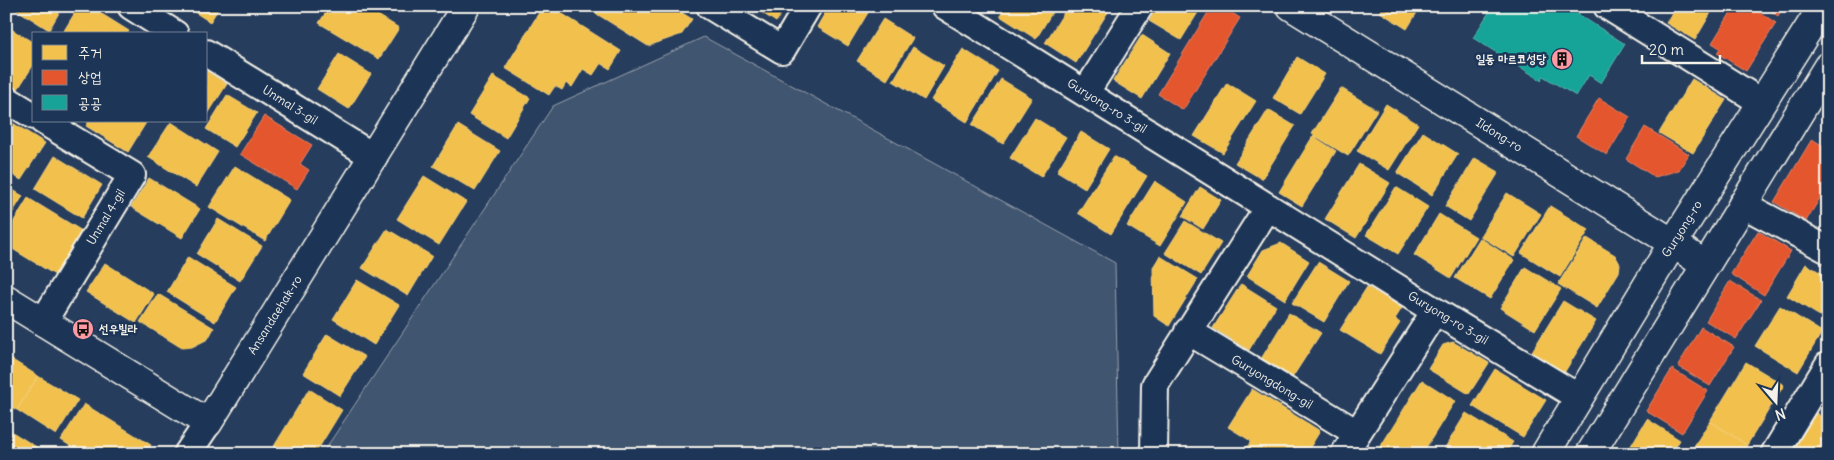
<svg xmlns="http://www.w3.org/2000/svg" width="1834" height="460" viewBox="0 0 1834 460" font-family="Delius,'Poor Story',sans-serif">
<style>
.green{fill:#40546f;stroke:#9aa2ac}
.homes{fill:#f2c14e;stroke:#f3cf7c}
.shops{fill:#e4572e;stroke:#e98566}
.public{fill:#17a398;stroke:#59bab0}
.lines{fill:none;stroke-linecap:round;stroke-linejoin:round}
.minor-casing{stroke:#f4f1e8;stroke-width:30}
.tertiary-casing{stroke:#f4f1e8;stroke-width:31}
.minor{stroke:#1d3557;stroke-width:26}
.tertiary{stroke:#1d3557;stroke-width:28}
.labels{text-anchor:middle;stroke-width:5;stroke-linejoin:round;paint-order:stroke}
.poi-label{font-size:12px;font-weight:bold;fill:#f4f1e8;stroke:#1d3557;text-anchor:end}
.street-label{font-size:12px;fill:#f4f1e8;stroke:#1d3557}
</style>
<rect width="100%" height="100%" fill="#263d5d"/>
<filter id="ink" filterUnits="userSpaceOnUse"><feTurbulence type="fractalNoise" baseFrequency=".02" numOctaves="2"/><feDisplacementMap in="SourceGraphic" scale="10" xChannelSelector="R" yChannelSelector="G"/><feConvolveMatrix kernelMatrix="1 2 1 2 8 2 1 2 1" color-interpolation-filters="sRGB"/></filter>
<g filter="url(#ink)">
<path class="green" d="M704,37L1115,263L1119,454H322L553,106Z"/>
<path class="homes" d="M11,6H63L49,30Z
M79,6H89L129,31L127,34H62Z
M185,6H220L210,22Z
M330,6H363L399,28L379,59L319,23Z
M543,6H550L621,51L610,69L601,63L593,75L583,69L572,87L566,83L562,90L555,86L549,95L505,68Z
M584,6H671L692,19L682,34L648,46Z
M752,6H786L776,22Z
M829,6H872L848,46L817,27Z
M1006,6H1056L1036,39L1000,16Z
M1068,6H1098L1108,12L1076,63L1045,43Z
M1158,6H1202L1181,40L1149,21Z
M1384,6H1421L1407,29L1380,12Z
M1676,6H1715L1695,40L1666,23Z
M883,19L913,38L887,80L857,61Z
M6,26L34,43V64L18,89L6,82Z
M1142,35L1170,53L1142,99L1113,81Z
M913,47L944,66L924,100L893,81Z
M963,49L998,71L967,122L931,100Z
M339,54L371,74L349,109L317,89Z
M1297,57L1325,74L1300,114L1273,98Z
M206,71L227,84L206,117Z
M493,76L530,98L506,138L469,115Z
M1001,79L1032,98L1003,144L972,125Z
M1692,79L1726,100L1693,153L1659,133Z
M1227,83L1256,101L1223,153L1194,136Z
M1341,88L1377,110L1348,156L1312,134Z
M227,95L257,113L235,147L206,129Z
M1386,104L1418,124L1389,170L1357,151Z
M1268,110L1295,126L1262,179L1235,163Z
M1035,118L1066,137L1041,177L1010,158Z
M6,119L45,143L21,180L6,171Z
M89,121H147L128,152L86,126Z
M171,122L218,152L196,187L148,157Z
M458,125L500,151L475,191L433,166Z
M1081,132L1109,149L1085,188L1057,171Z
M1423,132L1458,154L1432,195L1397,173Z
M1313,136L1336,151L1302,206L1279,192Z
M55,156L102,185L82,218L35,189Z
M1114,156L1147,176L1111,234L1078,213Z
M1475,158L1499,172L1469,221L1445,206Z
M1359,164L1390,183L1356,238L1325,219Z
M235,166L290,200L265,241L209,207Z
M424,176L466,202L439,245L397,219Z
M149,178L200,209L182,238L131,207Z
M1155,181L1187,202L1160,246L1127,226Z
M6,186L23,196L6,223Z
M1200,187L1221,200L1203,229L1182,216Z
M1396,187L1428,207L1398,254L1366,235Z
M1507,193L1541,214L1514,257L1480,236Z
M28,198L82,231L55,275L6,245V234Z
M1550,206L1589,230L1560,277L1521,253Z
M1439,214L1476,237L1451,278L1414,255Z
M218,219L262,246L240,281L197,254Z
M1185,221L1221,243L1201,275L1165,253Z
M387,229L432,256L408,296L362,268Z
M1480,238L1514,260L1490,299L1455,278Z
M1587,238L1615,255L1620,264L1619,272L1597,308L1558,284Z
M1281,243L1309,261L1285,300L1247,276L1263,250Z
M1160,256L1198,279L1169,326L1154,316L1153,267Z
M188,257L236,287L215,322L167,292Z
M1318,262L1349,281L1324,322L1292,303Z
M105,263L154,294L136,323L86,292Z
M1806,264L1828,277V321L1787,296Z
M1525,267L1561,289L1535,330L1500,308Z
M357,280L399,305L374,345L333,319Z
M1241,284L1276,306L1249,350L1213,328Z
M1367,287L1402,308L1395,319L1400,323L1380,354L1340,330Z
M158,294L214,328L208,339L192,347L182,348L140,322Z
M1563,301L1596,321L1564,373L1531,353Z
M1780,306L1822,332L1798,372L1755,346Z
M1289,313L1321,333L1292,378L1261,359Z
M327,334L365,357L340,396L303,373Z
M1453,342L1489,363L1469,394L1428,369L1443,345Z
M6,356L38,376L17,410L6,404Z
M1746,362L1784,385L1747,445L1710,421Z
M1495,369L1546,400L1523,437L1472,406Z
M38,376L78,400L56,435L17,410Z
M1422,380L1455,401L1422,454H1387L1379,449Z
M309,389L342,410L315,454H281L273,448Z
M1252,389L1320,431L1306,454H1243L1251,441L1228,427Z
M84,404L151,445L146,454H83L61,440Z
M1466,413L1513,442L1505,454H1448L1443,451Z
M1816,413L1828,421V454H1791Z
M1647,419L1680,440L1671,454H1626Z
M1710,421L1747,445L1742,454H1689Z
M9,430L38,448L34,454H6V434Z"/>
<path class="shops" d="M1212,6H1221L1240,18L1183,110L1158,94Z
M1735,6H1750L1776,23L1746,71L1717,53L1720,48L1712,43Z
M1763,6H1784L1778,16Z
M1599,98L1630,117L1607,155L1576,136Z
M264,116L312,145L300,164L309,170L297,189L240,154Z
M1645,127L1689,154L1679,170L1655,177L1626,159Z
M1812,139L1828,149V185L1806,221L1774,202Z
M1758,231L1791,251L1764,295L1731,274Z
M1730,281L1761,300L1736,339L1706,321Z
M1701,327L1734,347L1710,386L1678,366Z
M1672,369L1708,391L1682,433L1646,411Z"/>
<path class="public" d="M1493,6H1565L1625,44L1601,83L1589,75L1576,96L1543,76L1541,80L1473,38Z"/>
<g class="lines">
<g class="minor-casing">
<path id="minor" d="M131,6L175,34
M710,6L782,50L808,6
M945,6L1435,311L1578,397
M1607,6L1761,102
M206,53L374,157
M1086,92L1140,6
M6,99L34,116
M1742,204L1828,250
M43,322L132,175L43,121
M1188,331L1357,433
M187,454L208,423
M1154,454L1155,385L1268,207
M1344,454L1435,311
M1774,454L1828,365"/>
</g>
<g class="tertiary-casing">
<path id="tertiary" d="M1291,6L1673,243L1705,265
M6,299L208,423L466,6
M1545,454L1673,243L1823,6
M1590,454L1828,66"/>
</g>
<use href="#minor" class="minor"/>
<use href="#tertiary" class="tertiary"/>
</g>
</g>
<defs>
<g id="building-disc" transform="scale(1.125)"><circle r="9.5" fill="#ff9aa2" stroke="#1d3557"/><path d="M-4-6H4V6H1V3H-1V6H-4ZM-2.5-4.3h1.7v1.8h-1.7ZM.8-4.3h1.7v1.8H.8ZM-2.5-1h1.7V.8h-1.7ZM.8-1h1.7V.8H.8Z" fill="#111"/></g>
<g id="bus-disc" transform="scale(1.125)"><circle r="9.5" fill="#ff9aa2" stroke="#1d3557"/><path d="M-5-6H5V4H4V6H2V4H-2V6H-4V4H-5ZM-3.5-4V0h7V-4ZM-3.5 1.2v1.5H-2V1.2ZM2 1.2v1.5H3.5V1.2Z" fill="#111"/></g>
</defs>
<g fill-rule="evenodd">
<use href="#building-disc" x="1562" y="59"/>
<use href="#bus-disc" x="83" y="329"/>
</g>
<g class="labels">
<g class="poi-label">
<text x="1546" y="63">일동 마르코성당</text>
<text x="99" y="333" text-anchor="start">선우빌라</text>
</g>
<g class="street-label">
<text transform="translate(290 105) rotate(32)" y="4">Unmal 3-gil</text>
<text transform="translate(1107 106) rotate(32)" y="4">Guryong-ro 3-gil</text>
<text transform="translate(1499 135) rotate(32)" y="4">Ildong-ro</text>
<text transform="translate(106 217) rotate(-59)" y="4">Unmal 4-gil</text>
<text transform="translate(1682 229) rotate(-58)" y="4">Guryong-ro</text>
<text transform="translate(275 315) rotate(-58)" y="4">Ansandaehak-ro</text>
<text transform="translate(1448 318) rotate(31)" y="4">Guryong-ro 3-gil</text>
<text transform="translate(1272 382) rotate(31)" y="4">Guryongdong-gil</text>
</g>
</g>
<rect width="1834" height="460" fill="none" stroke="#1d3557" stroke-width="25"/>
<rect x="12" y="12" width="1809" height="435" fill="none" stroke="#f4f1e8" stroke-width="2" filter="url(#ink)"/>
<rect x="32" y="32" width="175" height="90" fill="#1d3557" stroke="#738091"/>
<rect x="42" y="45" width="25" height="15" fill="#f2c14e" stroke="#738091"/>
<text x="78" y="58" font-size="15" fill="#f4f1e8">주거</text>
<rect x="42" y="70" width="25" height="15" fill="#e4572e" stroke="#738091"/>
<text x="78" y="82" font-size="15" fill="#f4f1e8">상업</text>
<rect x="42" y="95" width="25" height="15" fill="#17a398" stroke="#738091"/>
<text x="78" y="108" font-size="15" fill="#f4f1e8">공공</text>
<g transform="translate(1776 402) rotate(161)" stroke="#1d3557" stroke-width="4" paint-order="stroke">
<path d="M0-4L9 19L0 12L-9 19Z" fill="#f4f1e8"/>
<text y="-8" font-size="14" font-weight="bold" text-anchor="middle" fill="#f4f1e8">N</text>
</g>
<path d="M1642 55v8h78v-8" fill="none" stroke="#f4f1e8" stroke-width="2.5"/>
<text x="1649" y="55" font-size="15" fill="#f4f1e8" stroke="#1d3557" stroke-width="4" paint-order="stroke">20 m</text>
</svg>
